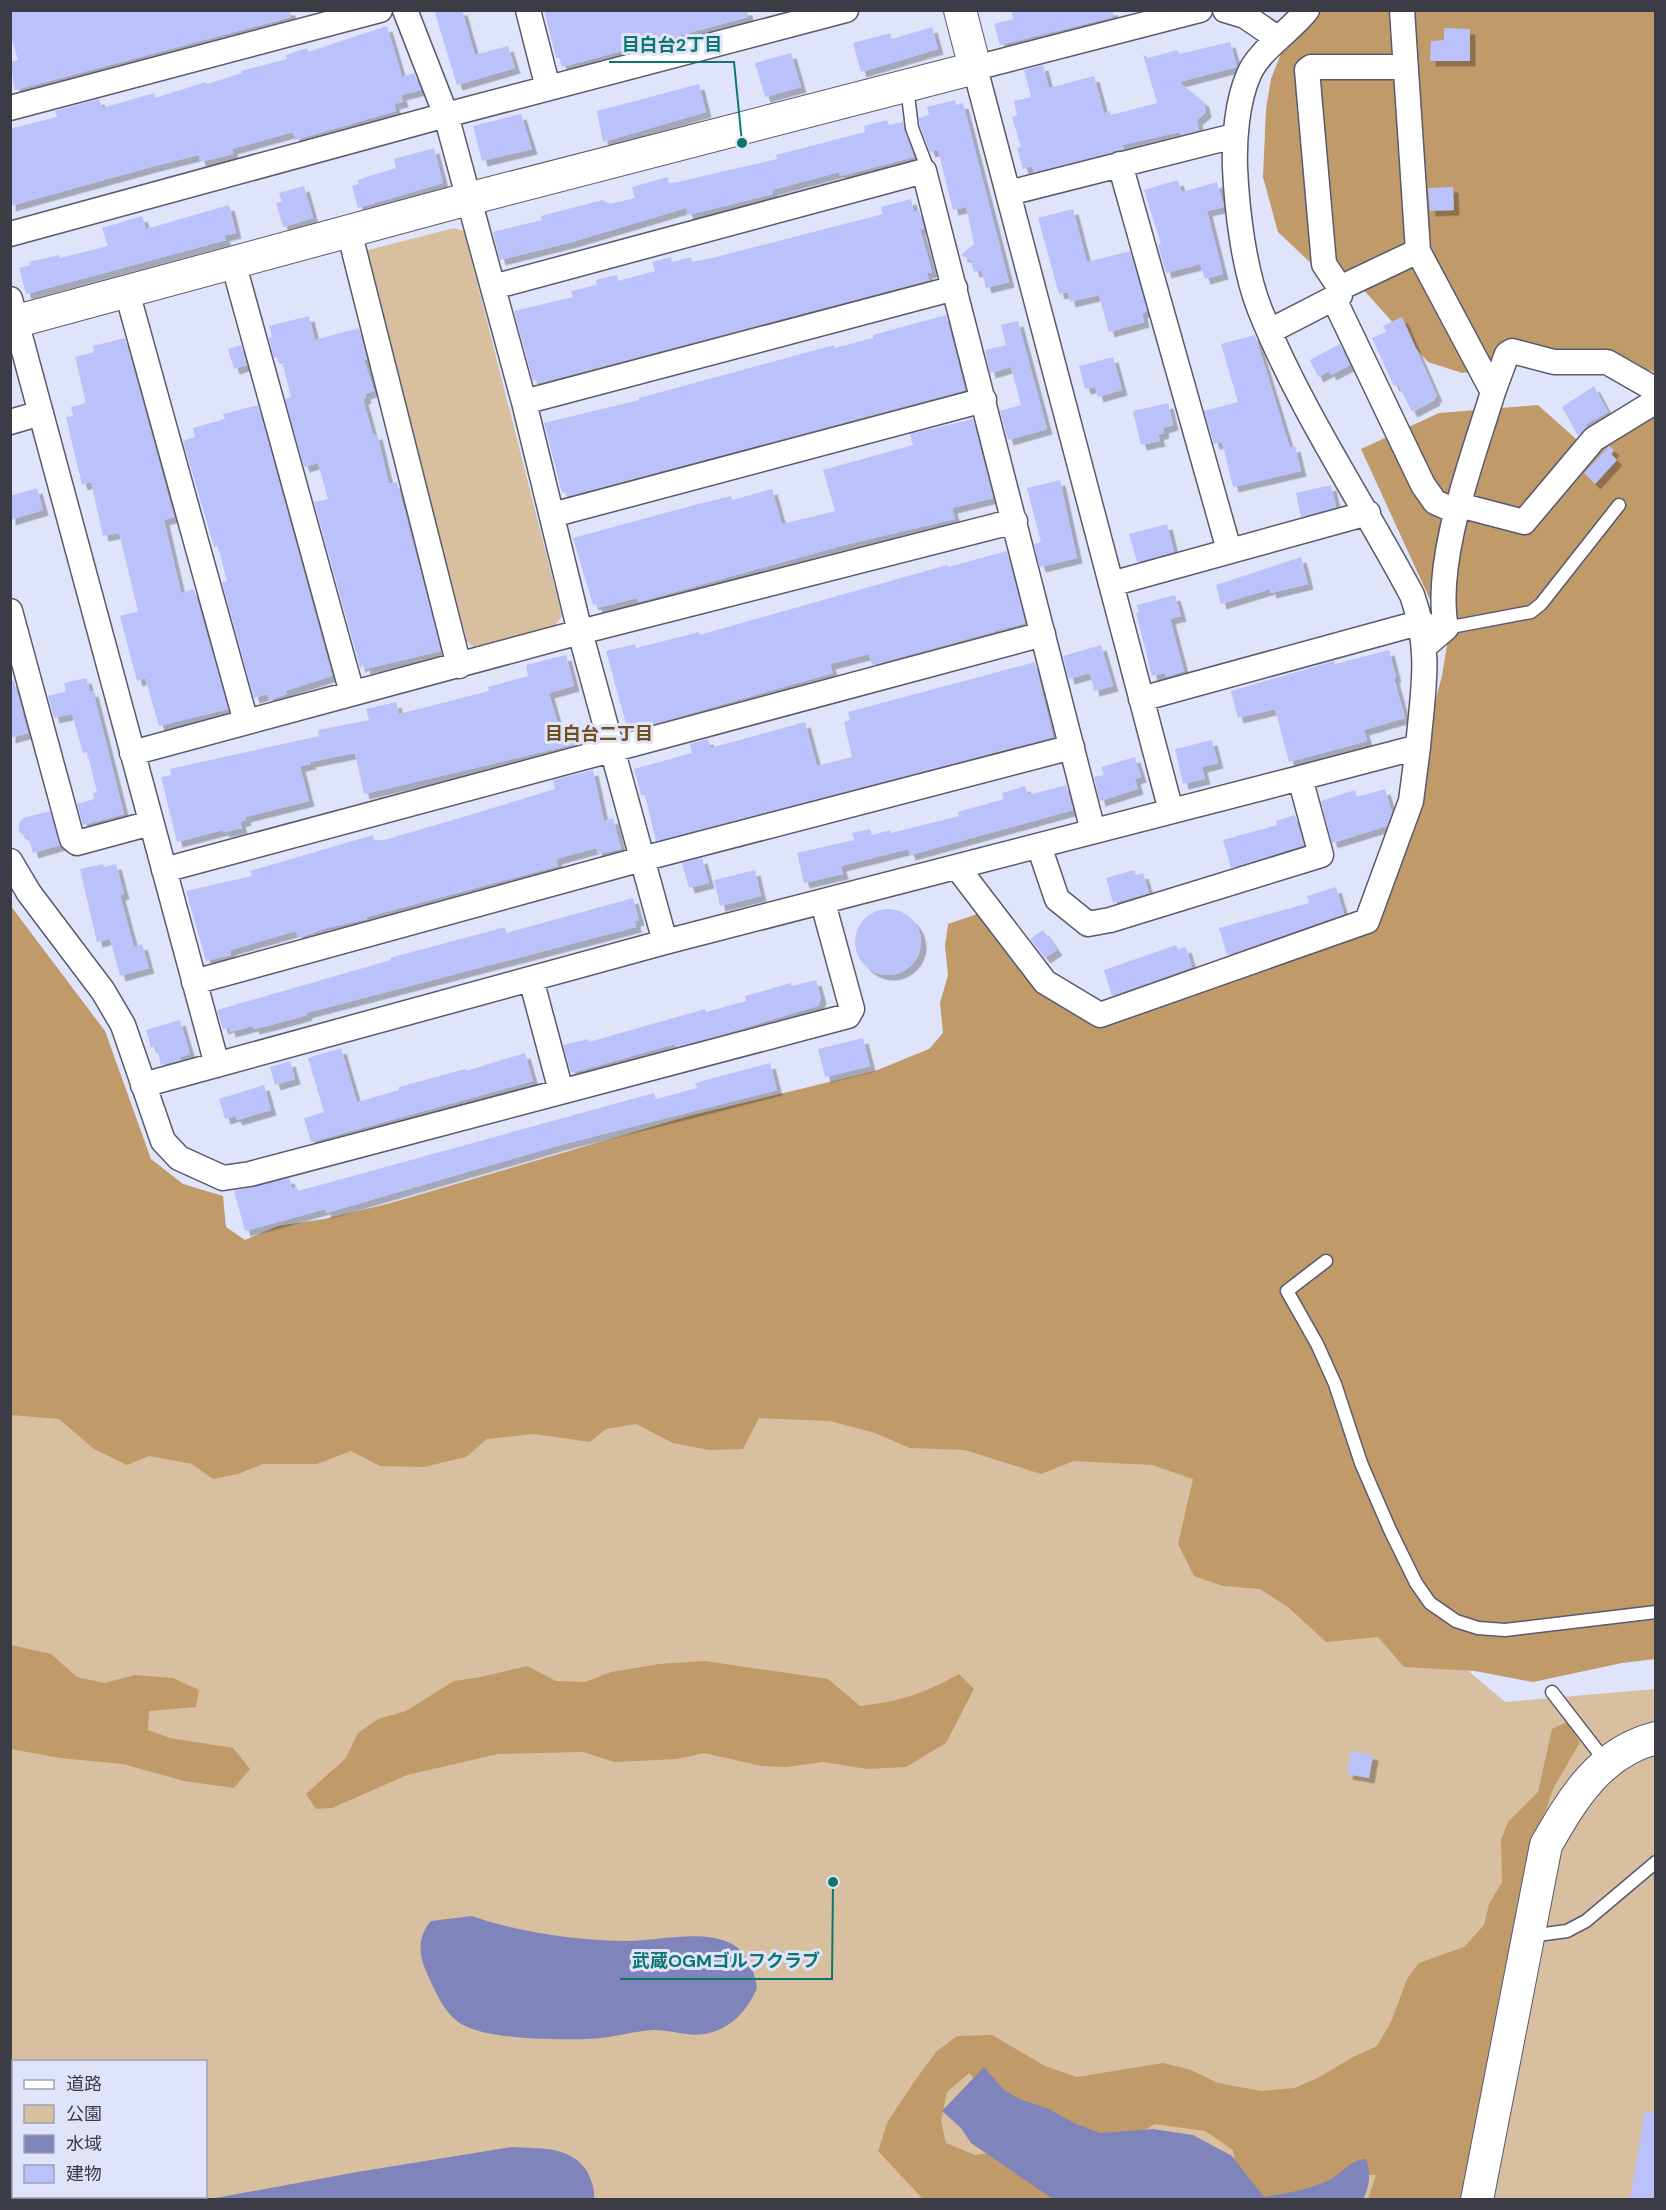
<svg xmlns="http://www.w3.org/2000/svg" width="1666" height="2210" viewBox="0 0 1666 2210" font-family="'DM Sans','Noto Sans JP',sans-serif">
<style>
.green{fill:#d8bf9f;fill-rule:evenodd}
.forest{fill:#c09a69}
.water{fill:#7f85ba}
.building{fill:#bbc2fb;filter:url(#shadow)}
.lines{fill:none;stroke-linecap:round;stroke-linejoin:round}
.service-casing{stroke:#585a6d;stroke-width:15}
.minor-casing{stroke:#585a6d;stroke-width:27}
.tertiary-casing{stroke:#585a6d;stroke-width:34}
.service{stroke:#fff;stroke-width:12}
.minor{stroke:#fff;stroke-width:24}
.tertiary{stroke:#fff;stroke-width:32}
.labels{text-anchor:middle;stroke-width:6;stroke-linejoin:round;paint-order:stroke}
.neighbourhood-label{font-size:18px;font-weight:bold;fill:#714f1d;stroke:#e0e4fa}
.leader{fill:none;stroke:#0f766e;stroke-width:2}
.callout-dot{fill:#0f766e;stroke:#e0e4fa;stroke-width:2}
.callout-label{font-size:18px;text-anchor:middle;font-weight:bold;fill:#0f766e;stroke:#e0e4fa;stroke-width:6;stroke-linejoin:round;paint-order:stroke}
</style>
<defs>
<filter id="shadow"><feDropShadow dx="5.5" dy="5.5" stdDeviation="0" flood-color="#0004"/></filter>
</defs>
<rect width="100%" height="100%" fill="#e0e4fa"/>
<path class="green" d="M454,228L464,231L562,616L554,627L474,648L467,641L364,258L368,250Z
M10,1304L1124,1378L1505,1702L1655,1689V2199H11ZM14,2062H206V2196H14Z"/>
<path class="forest" d="M1320,11H1655V372L1633,366L1533,364L1462,373L1428,362L1362,288L1314,266L1278,232L1263,177L1266,109L1271,79L1282,51L1305,30Z
M1538,405L1576,439L1655,414V1659L1622,1663L1533,1682L1475,1671L1404,1667L1378,1637L1326,1642L1289,1608L1260,1589L1223,1586L1194,1576L1178,1544L1193,1479L1152,1465L1074,1461L1041,1474L965,1450L910,1448L875,1433L830,1421L759,1418L743,1449L709,1450L673,1443L636,1424L606,1429L590,1442L534,1434L487,1439L466,1457L424,1467L380,1466L351,1451L317,1464H263L238,1474L213,1479L192,1464L149,1456L127,1465L94,1449L59,1419L11,1415L10,905L105,1031L151,1159L183,1184L223,1196L226,1227L245,1240L278,1226L324,1219L387,1204L689,1116L875,1071L929,1049L943,1033L940,1003L948,975L945,946L948,924L980,913L1030,971L1108,1012L1374,929L1442,676L1448,639L1361,449L1439,413Z
M11,1645L51,1654L77,1677L104,1683L135,1675L173,1678L199,1690L196,1707L149,1711L148,1730L170,1738L233,1748L250,1769L234,1788L184,1781L123,1764L60,1758L11,1749Z
M705,1661L828,1679L860,1706C901,1701 923,1694 959,1674L974,1689L946,1743L906,1767L867,1769L823,1762L787,1767L762,1766L704,1753L677,1759L614,1762L583,1752L498,1754L407,1775L332,1808L316,1809L306,1794L346,1758L358,1733L378,1719L406,1711L454,1681L481,1677L527,1666L556,1681L585,1682L611,1672L659,1664Z
M1567,1722L1580,1742L1553,1789L1540,1828L1468,2199H1368L1376,2175H1359L1311,2192L1253,2199L1238,2173L1233,2150L1205,2131L1155,2124L1119,2146L984,2089L969,2073L947,2092L941,2121L946,2143L975,2155L1003,2151L1068,2199H923L878,2151L888,2121L916,2079L937,2051L957,2036L992,2035L1045,2066L1077,2077L1163,2063L1191,2070L1218,2083L1261,2091L1294,2088L1318,2078L1351,2058L1377,2046L1391,2022L1407,1979L1419,1963L1464,1947L1484,1925L1489,1904L1502,1882L1501,1840L1508,1822L1538,1792L1552,1729Z"/>
<path class="water" d="M472,1916C516,1932 580,1941 626,1941C657,1941 701,1929 730,1943C747,1951 755,1972 757,1988C748,2009 732,2028 709,2033C691,2038 673,2030 654,2030C632,2031 609,2039 587,2039C557,2040 480,2040 457,2021C442,2009 434,1989 426,1971C418,1954 418,1935 431,1921Z
M984,2067L1004,2090L1020,2099L1049,2109L1074,2123L1100,2133L1153,2129L1193,2135L1232,2156L1264,2197C1287,2193 1309,2190 1329,2180C1342,2174 1351,2159 1366,2159C1371,2174 1370,2184 1363,2200L1053,2199L971,2143L961,2128L942,2111Z
M512,2147C540,2149 572,2145 588,2173C592,2182 595,2190 594,2199H210L357,2172Z"/>
<path class="building" d="M10,10H290L291,17L15,90L10,62L18,60L10,33Z
M434,10H462L475,55L508,46L515,68L457,85Z
M544,10H747L748,17L562,67L559,58H556Z
M1011,10H1113V17L1000,45L994,24L1013,19Z
M387,26L402,77L414,73L421,90L401,95L403,102L394,104L396,111L295,140L293,132L232,149L233,154L209,160L200,161L199,155L151,167L10,206V129L57,117L55,111L99,99L102,108L154,93L155,98L206,82L207,84L242,73L241,71L287,59L286,55L307,48L308,52Z
M932,27L938,49L861,72L853,43L890,33L892,39Z
M1444,28L1470,29V61H1430L1431,41L1444,40Z
M1230,42L1237,67L1179,82L1204,102L1206,112L1197,120L1199,130L1181,135L1180,132L1122,145L1124,149L1034,172L1032,166L1023,169L1017,148L1021,147L1012,117L1017,115L1014,101L1031,97L1024,70L1043,65L1049,88L1094,76L1104,113L1110,111L1111,115L1157,103L1143,54L1148,58L1177,50L1179,54Z
M791,53L801,87L765,97L755,63Z
M699,84L706,112L603,142L597,111Z
M955,100L956,105L963,103L1009,282L986,288L981,270L974,272L971,261L961,255L974,244L966,207L953,210L938,150L930,152L920,126L919,118L929,115L927,107Z
M521,114L532,149L482,161L473,126Z
M887,120L889,125L903,122L914,157L840,176L839,172L772,190L773,194L688,215L686,208L572,242L500,260L493,232L542,220L541,216L602,200L610,204L635,198L632,187L668,177L669,184L777,159L776,155L865,132L864,126Z
M434,148L443,183L358,208L352,186L359,184L357,180L396,168L394,159Z
M1178,180L1182,192L1217,182L1224,207L1207,211L1223,274L1205,279L1200,264L1166,273L1158,244H1161L1144,190Z
M304,186L313,218L283,227L276,203L282,202L279,193Z
M1453,187L1454,210L1430,211L1428,188Z
M911,199L914,212L919,210L924,228L920,229L932,272L927,273L929,280L539,383L538,380L533,381L514,311L573,297L571,291L597,285L596,280L617,275L618,281L655,271L652,262L671,257L672,262L691,257L692,262L712,258L883,214L881,207Z
M229,205L236,233L224,236L226,240L26,294L19,268L30,265L29,262L59,255L60,258L108,246L102,228L142,216L146,229Z
M1073,209L1087,262L1130,251L1147,311L1142,313L1144,322L1109,332L1099,295L1070,302L1068,292L1059,294L1038,218Z
M946,315L965,390L568,496L566,492L562,493L544,423L639,400V398L834,345L835,348L873,338V335Z
M309,316L315,340L359,328L367,360H364L374,391L365,394L366,398L363,399L373,435L377,434L389,484L397,482L441,651L365,669L364,665L360,667L314,502L328,499L318,463L304,467L285,399L291,397L282,361L278,362L277,357L274,358L269,338L272,337L269,326Z
M1402,317L1437,396L1434,398L1435,400L1412,412L1398,384L1394,386L1372,338L1386,332L1383,326Z
M1018,321L1047,429L1008,440L1000,411L1021,405L1011,367L990,373L985,350L1006,345L1001,325Z
M1255,335L1290,448L1295,446L1301,471L1233,487L1222,442L1214,444L1204,411L1238,402L1221,344Z
M125,338L174,517L164,520L181,593L194,589L228,709L159,726L145,678L137,681L120,616L138,611L119,533L103,536L91,482L82,485L66,417L73,416L71,407L86,403L75,357L94,352L93,346Z
M1340,344L1350,365L1331,375L1329,371L1318,377L1310,360Z
M241,345L247,365L234,369L228,349Z
M1113,357L1122,390L1098,397L1095,387L1085,389L1079,366Z
M1594,386L1608,412L1585,425L1587,426L1578,436L1562,407Z
M1168,403L1173,425L1163,428L1164,433L1158,435L1160,441L1141,445L1133,411Z
M258,405L332,676L285,691L287,694L269,700L267,694L254,698L222,582L227,581L218,546L214,547L183,441L195,437L193,428L225,419L223,414Z
M973,419L993,498L952,508L955,519L844,545L638,602L637,598L597,608L596,604L593,605L573,538L698,504L731,496L732,500L772,489L782,524L835,511L823,470L913,445L910,434Z
M1609,446L1614,450L1611,454L1617,460L1595,484L1584,473Z
M1060,480L1077,558L1040,567L1034,544L1041,542L1027,488Z
M1331,485L1336,507L1301,517L1296,493Z
M37,488L43,510L10,520V496Z
M1167,524L1174,552L1137,562L1129,534Z
M1007,551L1025,623L872,665L869,654L830,664L833,673L628,731L606,651L635,644L636,648L699,632V635L947,565L948,567Z
M1301,557L1308,584L1271,593L1270,589L1221,604L1216,585Z
M1175,595L1181,616L1170,619L1184,671L1166,677L1165,673L1152,676L1136,613L1139,612L1137,605Z
M1101,645L1113,686L1094,691L1090,673L1069,679L1063,656Z
M1389,650L1396,677L1394,678L1405,718L1364,730L1367,741L1289,762L1275,709L1238,718L1231,691L1334,661L1335,664Z
M566,655L574,686L549,693L560,731L580,725L585,742L364,794L355,753L310,762L311,764L300,766L309,801L245,817L246,820L240,822L242,828L224,832L223,830L177,842L161,777L171,775L170,769L319,736L318,730L369,720L366,709L396,702L399,714L489,691L488,687L528,676L526,665Z
M1035,662L1053,737L656,841L645,795H641L634,769L692,753L690,744L708,739L710,748L805,722L817,766L852,757L844,722L850,720L848,712Z
M86,678L90,692L93,691L124,814L83,825L77,804L94,799L93,793L97,792L87,752L83,753L72,714L54,718L48,696L66,691L64,683Z
M10,681H14L28,733L10,738Z
M1212,740L1218,763L1202,767L1205,779L1183,784L1175,749Z
M1135,757L1141,777L1135,779L1138,789L1100,801L1094,777L1104,775L1101,767Z
M593,770L604,821L613,818L621,849L598,854L596,848L556,859L558,866L367,917V919L327,928L298,938L296,931L230,950L231,955L206,961L186,891L252,876L250,871L373,835L374,840H384L453,820L555,789L553,780Z
M1066,785L1073,810L910,855L908,849L841,866L843,874L804,883L797,853L854,840L852,833L870,829L872,835L890,830L891,833L959,816L958,812L1004,799L1002,793L1025,786L1028,795Z
M1385,789L1392,812L1387,826L1332,843L1321,801L1355,790L1357,797Z
M50,811L60,845L33,853L29,839L19,832V823L23,818Z
M1295,815L1304,845L1231,868L1223,840L1277,825L1276,821Z
M702,858L709,883L689,888L682,863Z
M103,864L104,867L116,864L124,894L120,895L134,947L142,944L149,968L120,976L110,939L97,942L80,869Z
M755,870L761,896L720,906L714,880Z
M1134,870L1136,875L1143,873L1149,893L1113,903L1106,878Z
M1336,887L1344,914L1227,955L1219,928L1309,903L1307,896Z
M633,898L639,920L635,921L636,927L306,1013L307,1015L271,1025L254,1029L253,1026L230,1032L229,1027L223,1029L217,1010L391,960L390,958L505,927L506,933Z
M855 942a33 33 0 1 1 66 0a33 33 0 1 1-66 0Z
M1043,930L1057,950L1045,958L1030,939Z
M1176,945L1178,949L1186,947L1192,967L1112,996L1104,970Z
M816,980L821,998L818,1006L713,1037L676,1047L675,1044L571,1073L563,1045L588,1039L589,1042L705,1009L706,1012L746,1001L745,996L791,983L792,986Z
M180,1020L190,1054L180,1057L181,1060L161,1065L156,1046L151,1048L146,1030Z
M863,1038L870,1066L825,1077L818,1049Z
M341,1048L357,1102L399,1090V1087L465,1069L466,1071L525,1053L533,1081L311,1142L304,1118L324,1112L308,1058Z
M290,1061L295,1079L275,1085L270,1067Z
M770,1063L777,1090L560,1145L326,1213L325,1209L245,1231L234,1191L289,1178L292,1188L297,1187L298,1191L654,1093L656,1099L697,1088L695,1083Z
M264,1085L271,1110L237,1120L235,1116L225,1119L219,1099Z
M1351,1751L1373,1755L1369,1778L1347,1774Z
M1645,2111L1656,2112V2199H1630Z"/>
<g class="lines">
<g class="service-casing">
<path id="service" d="M907,87L912,128L925,162L924,171
M1446,628L1531,612L1541,604L1619,505
M1326,1261L1287,1291L1317,1344L1335,1384L1361,1463L1390,1530L1416,1583L1430,1603L1456,1621L1478,1628L1505,1630L1656,1612
M1552,1692L1606,1762
M1530,1936L1567,1931L1586,1921L1656,1862"/>
</g>
<g class="minor-casing">
<path id="minor" d="M405,10L446,115L524,402L580,632L665,942
M528,10L548,88
M1225,10L1245,16L1277,38
M1402,10L1418,251L1493,392C1473,458 1433,560 1446,628L1426,645
M10,108L380,10
M1120,164L1229,550
M1009,193L1234,136
M349,231L459,666
M10,234L446,115L846,10
M233,262L352,693
M493,287L924,171L1093,831
M1340,288L1324,264L1307,70L1311,67H1404
M127,292L246,722
M10,299L217,1065
M1334,299L1423,485L1435,502L1455,511
M1270,331L1340,295V288L1418,251
M1493,392L1507,354L1512,351L1554,362H1607L1656,390
M524,402L955,288
M10,422L41,413
M1459,505L1524,522L1594,439L1656,401
M552,515L984,400
M1111,584L1368,513
M10,611L72,839L77,843L151,823
M1141,699L1422,622
M132,753L580,632L1015,521
M1171,811L975,68L1200,10
M1039,846L1057,899L1088,924L1110,920L1321,855L1300,778L1418,747C1423,689 1432,651 1412,595C1362,501 1300,410 1260,310C1244,270 1237,211 1235,168C1234,139 1237,101 1249,74C1259,50 1291,31 1307,10
M10,861L29,893L103,991L123,1025L163,1141L179,1158L223,1178L250,1174L848,1016L852,1009L823,903
M957,867L1045,982L1100,1015L1367,921L1411,801L1418,747
M164,870L1043,634
M531,979L561,1091
M194,982L642,859L1072,747
M143,1085L665,942L1300,778"/>
</g>
<g class="tertiary-casing">
<path id="tertiary" d="M10,323L468,199L975,68L960,10
M1477,2200L1546,1845C1573,1798 1600,1752 1656,1738"/>
</g>
<use href="#service" class="service"/>
<use href="#minor" class="minor"/>
<use href="#tertiary" class="tertiary"/>
</g>
<g class="labels">
<g class="neighbourhood-label">
<text x="599" y="740">目白台二丁目</text>
</g>
</g>
<path class="leader" d="M742 143L734 62H609M833 1882L832 1979H620"/>
<g class="callout-dot">
<circle cx="742" cy="143" r="6"/>
<circle cx="833" cy="1882" r="6"/>
</g>
<g class="callout-label">
<text x="672" y="51">目白台2丁目</text>
<text x="726" y="1967">武蔵OGMゴルフクラブ</text>
</g>
<rect width="1666" height="2210" fill="none" stroke="#3b3c45" stroke-width="24"/>
<rect x="12" y="2060" width="195" height="138" fill="#e0e4fa" stroke="#9ea1b2" stroke-width="1.5"/>
<rect x="24" y="2080" width="30" height="9" fill="#ffffff" stroke="#9ea1b2" stroke-width="1.5"/>
<text x="66" y="2090" font-size="18" fill="#3b3c45">道路</text>
<rect x="24" y="2105" width="30" height="18" fill="#d8bf9f" stroke="#9ea1b2" stroke-width="1.5"/>
<text x="66" y="2120" font-size="18" fill="#3b3c45">公園</text>
<rect x="24" y="2135" width="30" height="18" fill="#7f85ba" stroke="#9ea1b2" stroke-width="1.5"/>
<text x="66" y="2150" font-size="18" fill="#3b3c45">水域</text>
<rect x="24" y="2165" width="30" height="18" fill="#bbc2fb" stroke="#9ea1b2" stroke-width="1.5"/>
<text x="66" y="2180" font-size="18" fill="#3b3c45">建物</text>
</svg>
